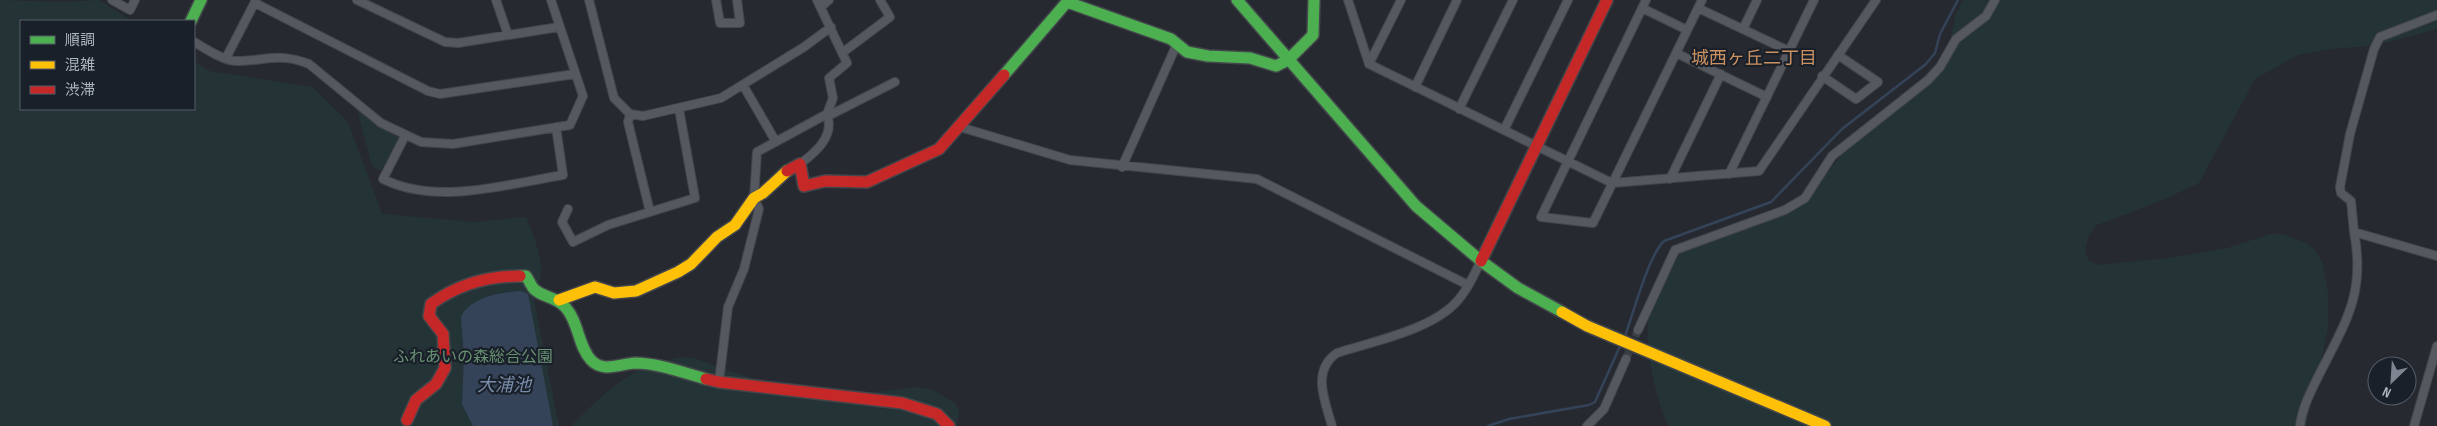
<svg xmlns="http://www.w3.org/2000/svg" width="2437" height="426" viewBox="0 0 2437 426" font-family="'Sofia Sans Condensed','Noto Sans JP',sans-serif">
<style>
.green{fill:#243436}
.water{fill:#354359}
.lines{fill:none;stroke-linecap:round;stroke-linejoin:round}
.stream{stroke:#354359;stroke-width:2.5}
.street-tunnel{stroke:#3a3f46;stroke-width:8;stroke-dasharray:8 4;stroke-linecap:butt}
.street-casing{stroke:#43464b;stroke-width:10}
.fast-casing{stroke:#43464b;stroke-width:14}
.slow-casing{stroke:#43464b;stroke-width:14}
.jam-casing{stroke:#43464b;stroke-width:14}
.street{stroke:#55585f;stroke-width:8}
.fast{stroke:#4caf50;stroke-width:11}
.slow{stroke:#ffc107;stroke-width:11}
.jam{stroke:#c62828;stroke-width:11}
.labels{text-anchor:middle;stroke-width:4.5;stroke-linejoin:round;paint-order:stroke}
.park-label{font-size:16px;fill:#689172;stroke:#1a202a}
.neighbourhood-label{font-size:18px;fill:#cc9160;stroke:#1a202a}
.water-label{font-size:18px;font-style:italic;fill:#788caa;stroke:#1a202a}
</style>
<rect width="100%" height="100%" fill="#262a30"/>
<path class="green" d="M0,0L62,2L99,0L132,21H21V109H194V61L209,71L312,87L348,122L382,214L474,222L526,217C536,242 550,273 533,295L559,426H0Z
M1963,0H2437V29L2377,45L2323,50L2298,55L2255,79L2199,183L2163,200L2097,225L2089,235L2085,249L2088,260L2098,265L2169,258L2227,248L2271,234H2283L2308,244L2316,251L2322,262L2328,293V328L2306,426H1668C1654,392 1641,338 1652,302C1657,285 1669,267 1677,251L1778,215L1812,192L1851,143L1931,80L1948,55L1955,16Z
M357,109L369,120L399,138L381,171L372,166Z
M682,357L693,358L765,383L830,398L916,387L933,390L955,403L959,411L957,426H571C608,390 629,367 682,357Z"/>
<path class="water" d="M521,291L528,294L553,426H473L462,404L464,357L461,317C470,297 501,292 521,291Z"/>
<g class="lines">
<path class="stream" d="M1624,339C1633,315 1648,256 1664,241L1771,202L1842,129L1926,64L1935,53L1940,34L1958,0
M1488,426L1509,419L1589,405L1595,402L1621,344"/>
<path class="street-tunnel" d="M1626,359L1638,330"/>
<g class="street-casing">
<path id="street" d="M112,0L130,10L135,0
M357,0L445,42L458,43L559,27
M496,0L508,35
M589,0L614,98L630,114L643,116L721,98L804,47L831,27
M716,0L720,23H740L737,0
M1348,0L1369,64L1612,183L1759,171L1876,0
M1646,0L1541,217L1593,223L1702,0
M255,3L428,91L440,94L575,74
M822,6L829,0
M1642,8L1687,30
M1698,8L1789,51
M2437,15L2380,37L2374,49L2350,134L2340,187L2341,193L2351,201L2354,232L2437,256
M1743,29L1757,0
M194,42C205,48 223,61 236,61C266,61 279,52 309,64L381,123L421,142L453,144L570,125L583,96L551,0
M842,53L890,17L880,0
M1676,53L1767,97
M226,58L256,0
M1369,64L1401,0
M1822,76L1856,99L1878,82L1838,55
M743,85L776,142
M1415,87L1457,0
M1459,109L1513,0
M630,114L628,122L650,212
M828,116L895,82
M960,127L1070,160L1257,179L1468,285
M1504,130L1568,0
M405,136L383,179C437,206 507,184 563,175L556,127
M800,164C816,152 835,136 827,114
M1122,167L1176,46
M1729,174L1814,0
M1670,179L1721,74
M568,209L562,222L573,242L608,225L695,198L679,109
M1638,330L1675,250L1785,210L1805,198L1832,156L1928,80L1940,67L1956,39L1986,16L1995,0
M719,382L728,307L744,269L759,209L754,198L757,152L827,114L833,98L829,78L847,63L817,0
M1332,426C1325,401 1311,371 1337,353C1374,341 1439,329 1462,295C1470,285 1475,272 1481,261
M1587,426L1604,409L1626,359
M2300,426C2302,408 2311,391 2319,375C2345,323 2366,294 2354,232
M2414,426L2437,346"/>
</g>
<g class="fast-casing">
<path id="fast" d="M1237,0L1416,206L1481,261L1518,288L1562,312
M191,21L201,0
M1004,75L1067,2L1171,39L1187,52L1208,56L1250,58L1276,66L1288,60L1313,35L1314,0
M520,276H526C529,280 531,286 534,289C543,298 556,296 566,308C579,323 578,346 591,360C603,373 620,364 635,363C658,363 684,373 706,379"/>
</g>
<g class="slow-casing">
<path id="slow" d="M559,300L595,287L614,293L636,291L678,272L691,264L717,237L735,225L754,198L763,193L787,171
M1562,312L1587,326L1825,426"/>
</g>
<g class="jam-casing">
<path id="jam" d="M787,171L800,164L804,186L825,181L867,182L939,149L1004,75
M1481,261L1607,0
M706,379L719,382L902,403L937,414L949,426
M407,420L416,400L436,384L445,368L443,334L429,316L431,304C457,285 488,276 520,276"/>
</g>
<use href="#street" class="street"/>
<use href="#fast" class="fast"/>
<use href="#slow" class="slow"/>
<use href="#jam" class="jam"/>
</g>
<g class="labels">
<g class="park-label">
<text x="473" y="362">ふれあいの森総合公園</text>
</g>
<g class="neighbourhood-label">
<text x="1754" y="64">城西ヶ丘二丁目</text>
</g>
<g class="water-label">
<text x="504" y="391">大浦池</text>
</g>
</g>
<rect x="20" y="20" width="175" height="90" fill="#1a202a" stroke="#555c67"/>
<rect x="30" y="36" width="25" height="8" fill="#4caf50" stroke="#555c67"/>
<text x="65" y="45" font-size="15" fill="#aeb6c3">順調</text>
<rect x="30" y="61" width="25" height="8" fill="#ffc107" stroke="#555c67"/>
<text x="65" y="70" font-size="15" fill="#aeb6c3">混雑</text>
<rect x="30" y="86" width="25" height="8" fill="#c62828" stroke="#555c67"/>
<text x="65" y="95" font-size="15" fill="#aeb6c3">渋滞</text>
<g transform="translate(2392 381) rotate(205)"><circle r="24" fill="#1a202a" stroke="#555c67"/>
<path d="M0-4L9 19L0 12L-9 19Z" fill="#7e8590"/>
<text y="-8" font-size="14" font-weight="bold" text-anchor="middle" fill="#aeb6c3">N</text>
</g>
</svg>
